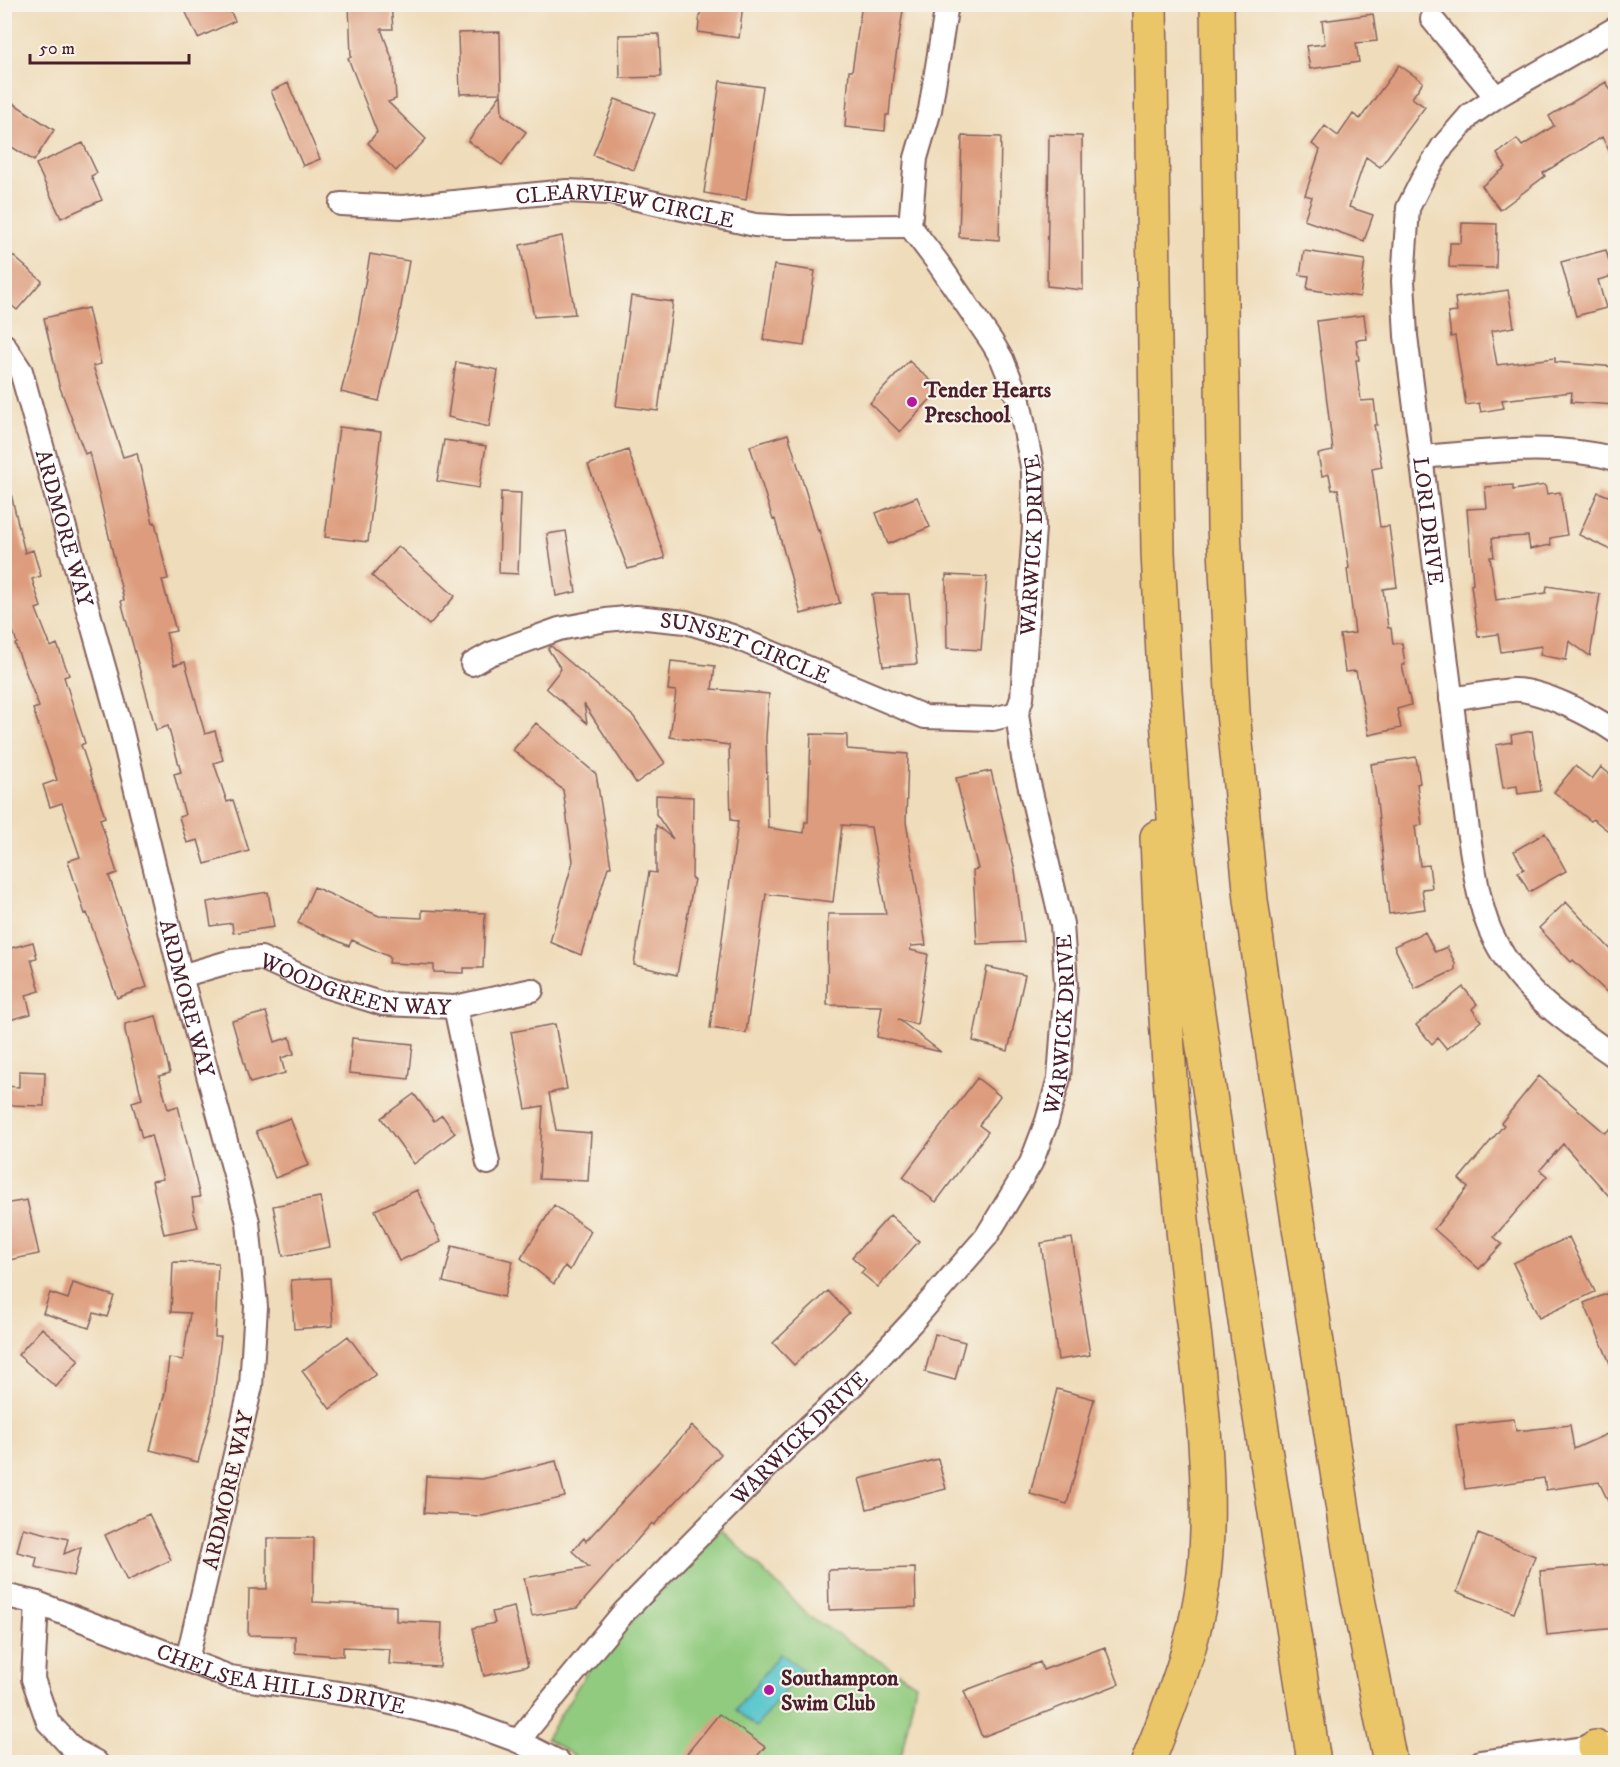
<svg xmlns="http://www.w3.org/2000/svg" width="1620" height="1767" viewBox="0 0 1620 1767" font-family="'IM FELL DW Pica',serif">
<style>
.green{fill:#91cb7f;stroke:#6e7555;stroke-width:1.5}
.water{fill:#59c6ce;stroke:#52727c;stroke-width:1.5}
.building{fill:#dd9c7d}
.lines{fill:none;stroke-linecap:round;stroke-linejoin:round}
.minor-casing{stroke:#84615d;stroke-width:26}
.highway-casing{stroke:#84615d;stroke-width:36}
.minor{stroke:#fff;stroke-width:22}
.highway{stroke:#ebc669;stroke-width:33}
.poi-dot{fill:#b5179e;stroke:#f7f3e8;stroke-width:2}
.labels{text-anchor:middle;stroke-width:4.5;stroke-linejoin:round;paint-order:stroke}
.street-label{font-size:22px;fill:#4a1f2b;stroke:#f7f3e8}
.poi-label{font-size:22px;font-weight:bold;fill:#4a1f2b;stroke:#f7f3e8;text-anchor:start}
</style>
<rect width="100%" height="100%" fill="#f7f3e8"/>
<filter id="ink" filterUnits="userSpaceOnUse"><feTurbulence type="fractalNoise" baseFrequency=".0167" numOctaves="2"/><feDisplacementMap in="SourceGraphic" scale="12" xChannelSelector="R" yChannelSelector="G"/><feConvolveMatrix kernelMatrix="1 2 1 2 8 2 1 2 1" color-interpolation-filters="sRGB"/></filter>
<filter id="wash" filterUnits="userSpaceOnUse"><feTurbulence type="fractalNoise" baseFrequency=".008" numOctaves="4" result="noise"/><feDisplacementMap in="SourceGraphic" scale="24" xChannelSelector="R" yChannelSelector="G"/><feGaussianBlur stdDeviation="1.35" result="paint"/><feColorMatrix in="noise" values="0 0 0 0 0 0 0 0 0 0 0 0 0 0 0 0 0 1.4 0 .05"/><feComposite in="paint" operator="in"/></filter>
<g filter="url(#wash)">
<rect width="100%" height="100%" fill="#efdcba"/>
<path class="green" d="M721,1529L810,1617L916,1684L900,1762H584L546,1738L595,1659Z"/>
<path class="water" d="M780,1653L802,1670L756,1727L736,1710Z"/>
<g id="blocks">
<path class="building" d="M182,4H227L235,21L198,38Z
M349,4H391L393,29H381L394,64L396,99L388,102L426,139L396,171L368,143L377,132L348,58L351,57Z
M701,4H743L739,38L698,32Z
M862,4H904L893,75L889,115H886L885,131L845,127L849,71H852Z
M1373,14L1377,41L1356,43L1359,62L1310,69L1306,46L1325,44L1322,21Z
M500,32L501,93L460,94L458,33Z
M659,34L661,77L620,78L619,35Z
M1399,65L1423,82L1412,98L1425,107L1380,167L1366,157L1349,207L1373,215L1364,241L1304,220L1312,197L1305,195L1320,150L1312,144L1325,126L1338,136L1353,114L1360,119Z
M720,81L763,87L746,200L704,193Z
M1606,82L1616,99V164L1602,137L1543,173L1545,176L1500,210L1482,186L1506,167L1497,154L1517,139L1522,146L1554,126L1549,116Z
M288,83L320,159L303,166L271,91Z
M501,94L502,114L526,132L502,165L468,141Z
M4,97L54,130L34,161L4,142Z
M615,99L655,114L634,170L593,155Z
M1049,135L1082,136L1083,290L1047,286Z
M962,136L1001,137L999,240L959,237Z
M83,143L97,173L91,176L102,200L61,218L36,164Z
M1462,223L1497,224L1496,268L1449,267L1450,243H1461Z
M562,236L575,314L534,317L520,245Z
M4,248L42,281L17,310L4,299Z
M1606,250L1613,276L1598,280L1606,308L1576,316L1561,262Z
M1304,251L1365,260L1360,297L1307,289L1309,276L1300,275Z
M370,254L409,261L398,323L379,401L341,392L357,330Z
M774,265L815,271L804,346L763,340Z
M1508,290L1514,327L1491,331L1497,365L1555,358V362L1616,367L1615,405L1571,402L1572,392L1502,400L1504,408L1481,412L1479,403L1466,405L1455,336L1451,337L1448,313L1457,312L1455,298Z
M631,296L673,302L658,411L616,406Z
M88,308L101,364L93,366L123,457L137,453L153,523L155,522L168,579L162,580L176,631L166,633L174,665L185,662L205,734L215,731L223,760L214,763L227,802L233,800L249,851L205,864L198,840L187,843L179,817L185,815L174,774L181,772L168,726L156,730L121,601L124,600L89,452L85,454L59,385L44,318Z
M1364,315L1367,339L1356,340L1359,360H1356L1361,401L1374,400L1377,425H1374L1382,467L1372,469L1374,483L1380,527L1389,526L1397,587L1383,589L1388,628H1391L1393,644L1402,643L1405,665H1402L1411,705L1397,709L1401,728L1369,735L1356,671L1345,672L1340,635L1355,633L1347,569L1349,568L1338,489L1332,490L1329,474L1322,476L1318,454L1333,451L1317,321Z
M909,361L940,389L900,432L870,403Z
M456,362L498,370L489,427L448,417Z
M339,427L381,432L368,542L325,537Z
M788,434L818,531L819,530L840,603L801,614L775,519L773,520L750,446Z
M444,440L486,446L479,488L437,481Z
M628,450L665,558L628,569L588,465Z
M1513,485V490L1545,485L1547,494L1560,492L1567,535L1550,538L1551,545L1530,549L1528,536L1492,538L1494,557H1490L1496,600L1546,593L1547,586L1600,594L1590,656L1569,641L1566,660L1540,655L1542,646L1501,652L1498,634L1478,637L1471,585L1473,584L1467,509L1487,508L1485,487Z
M501,492L521,493L518,574L499,573Z
M1598,492L1616,499V552L1579,535Z
M11,494L25,553L33,550L41,576L32,579L41,607L36,609L51,647L57,644L69,675L64,677L85,743L81,745L105,817L100,819L117,873L109,876L147,987L117,998L87,913L85,914L68,861L80,857L62,803L50,807L43,785L57,780L33,709L39,707L15,644L17,643L4,604V495Z
M917,497L930,527L888,544L876,513Z
M566,531L576,592L556,596L547,534Z
M398,546L455,596L429,625L372,576Z
M946,575L987,577L981,650L947,648Z
M872,594H909L917,664L883,666Z
M551,646L634,717L665,763L636,783L584,704L587,723L546,688L561,669L548,649Z
M671,661L715,666L712,689L769,694L766,737L768,828L804,833L805,822H808L811,734L847,735V749L908,754L906,822L926,945L911,946L910,950L928,954L917,1025L898,1019L941,1052L877,1037L882,1006L827,1005L828,914H886L871,827L842,825L833,902L766,894L746,1033L710,1028L738,821L731,820L729,745L670,737L676,691L668,690Z
M536,723L596,774L611,867H608L581,955L550,942L573,861L563,790L513,750Z
M1532,731L1541,791L1518,794L1517,786L1503,788L1496,745L1512,742L1511,735Z
M1416,757L1420,783L1417,784L1422,825L1415,826L1420,866L1429,865L1432,888L1422,889L1425,909L1389,914L1377,802L1371,764Z
M1575,766L1592,779L1601,767L1616,779V837L1593,819L1591,821L1554,792Z
M991,771L1015,870L1024,942L977,944L973,870L978,869L956,778Z
M656,795L693,797L692,879H694L677,975L634,965L649,872L656,873V825L673,839L656,814Z
M1545,833L1566,871L1529,892L1518,872L1524,869L1514,851Z
M314,887L379,916L422,918V910L485,913L483,968H464V973L434,972V965L389,963L390,957L352,940L349,946L298,923Z
M268,892L274,927L233,933L232,923L211,926L207,902Z
M1566,902L1616,955V1001L1573,960L1571,962L1539,928Z
M1425,932L1435,952L1447,947L1455,963V970L1415,989L1394,946Z
M33,942L37,958L31,959L40,991L26,995L31,1014L9,1020L4,1004V983L10,982L4,961V950Z
M987,967L1025,975L1008,1051L973,1041Z
M1463,987L1477,1004L1472,1009L1481,1021L1447,1049L1438,1038L1432,1044L1416,1025Z
M266,1012L275,1042L290,1037L294,1054L281,1058L285,1073L250,1083L232,1021Z
M156,1016L170,1073L159,1076L168,1109L178,1106L200,1197L192,1198L194,1210L193,1211L198,1227L164,1234L152,1181L163,1179L151,1135L142,1138L132,1102L142,1099L125,1031V1024Z
M555,1024L567,1089L549,1093L556,1130L591,1133L588,1181L539,1179L543,1106L526,1109L511,1032Z
M352,1038L413,1044L409,1079L349,1073Z
M19,1071L45,1072L44,1106L4,1105V1086L19,1087Z
M1539,1076L1605,1133L1616,1124V1204L1563,1144L1540,1170L1547,1176L1494,1237L1502,1244L1479,1269L1434,1229L1468,1187L1459,1179L1504,1125L1501,1123Z
M977,1078L1000,1096L979,1125L988,1132L936,1202L903,1177Z
M414,1094L434,1121L442,1115L455,1133L414,1164L381,1118Z
M290,1118L309,1165L275,1178L256,1131Z
M417,1190L441,1242L399,1261L375,1210Z
M320,1197L330,1247L283,1256L273,1206Z
M27,1200L39,1254L4,1261V1204Z
M554,1205L591,1231L570,1270L565,1266L554,1284L521,1258Z
M890,1215L919,1241L878,1287L861,1273L865,1269L852,1257Z
M1569,1237L1595,1292L1539,1318L1513,1263Z
M1072,1238L1090,1355L1058,1360L1041,1243Z
M452,1246L513,1261L504,1297L443,1282Z
M173,1262L218,1263L215,1337H221L212,1410L198,1462L150,1450L165,1392L169,1358L183,1360L190,1313L171,1312Z
M330,1278L333,1326L294,1329L291,1280Z
M73,1283L114,1296L107,1317L94,1313L89,1328L43,1313L50,1293L68,1299Z
M1616,1290V1377L1584,1303Z
M828,1291L849,1313L794,1365L773,1343Z
M42,1328L79,1360L56,1387L18,1355Z
M935,1334L965,1342L955,1380L925,1372Z
M348,1336L376,1374L330,1409L302,1371Z
M1057,1389L1094,1399L1067,1504L1030,1494Z
M1514,1419L1516,1431L1570,1425L1574,1449L1616,1430V1518L1599,1482L1546,1490L1544,1478L1465,1489L1456,1425Z
M692,1426L721,1454L654,1525L652,1523L577,1608L532,1616L524,1578L589,1567L572,1551L584,1538L586,1541Z
M938,1459L946,1489L867,1509L859,1479Z
M556,1461L565,1497L482,1516L424,1513L426,1476L482,1479Z
M149,1514L171,1560L127,1581L105,1535Z
M23,1528L68,1539L64,1554L81,1547L74,1576L35,1567L37,1557L17,1552Z
M1478,1534L1535,1556L1514,1613L1457,1592Z
M267,1538H314L313,1602L396,1606V1621L442,1623L440,1667L389,1664L390,1649L343,1647V1656L295,1653V1636L248,1635L249,1589H267Z
M1616,1564V1628L1547,1635L1540,1571Z
M915,1568L916,1607L829,1610L828,1570Z
M514,1607L528,1666L484,1676L473,1628L495,1623L492,1612Z
M1105,1647L1119,1684L982,1737L964,1691L1040,1662L1043,1670Z
M719,1714L765,1747L752,1762H680Z"/>
</g>
</g>
<g filter="url(#ink)">
<use href="#blocks" fill-opacity="0" stroke="#84615d" stroke-width="1.5"/>
<g class="lines">
<g class="minor-casing">
<g id="minor">
<path d="M1432,19L1496,97"/>
<path id="s1" d="M1616,28L1496,97L1470,115L1443,146L1424,176L1408,208L1403,281L1406,336L1468,831C1474,864 1477,899 1490,930C1515,988 1566,1022 1616,1057"/>
<path id="s2" d="M341,204L403,207L567,191L610,193L755,225L789,227L910,226"/>
<path id="s3" d="M4,345L21,371L120,724L181,976L248,1222L256,1307L251,1386L187,1660"/>
<path d="M1422,457C1487,452 1551,442 1616,459"/>
<path id="s4" d="M472,664L490,654L559,629L606,620L636,617L686,622L732,636L925,717L993,719L1017,713"/>
<path d="M1451,699C1471,696 1491,692 1512,690C1539,688 1593,716 1616,732"/>
<path id="s5" d="M181,976L232,961L261,958L321,985L383,1004L455,1007L532,990"/>
<path d="M455,1007L488,1163"/>
<path id="s6" d="M4,1595L37,1603L230,1677L366,1697L458,1719L518,1741L559,1762"/>
<path d="M37,1603L33,1679L48,1722L74,1750L96,1762"/>
<path id="s7" d="M518,1741L624,1612L785,1449L854,1384L912,1322L986,1237L1031,1163L1047,1121L1059,1078L1066,984L1062,924L1023,758L1017,713L1022,698L1034,528L1033,471L1019,401L1002,359L992,342L938,263L910,226L916,158L930,110L947,4"/>
<path d="M1481,1762L1616,1744"/>
</g>
</g>
<g class="highway-casing">
<path id="highway" d="M1150,4L1158,552L1164,676L1174,818L1191,966L1217,1142L1314,1762
M1217,4L1224,528L1233,712L1251,900L1282,1118L1352,1568L1390,1762
M1595,1747L1597,1762
M1148,1762C1173,1698 1199,1634 1205,1564C1214,1464 1195,1351 1185,1250C1171,1113 1162,975 1157,837"/>
</g>
<use href="#minor" class="minor"/>
<use href="#highway" class="highway"/>
</g>
</g>
<g class="poi-dot">
<circle cx="912" cy="402" r="6"/>
<circle cx="769" cy="1690" r="6"/>
</g>
<g class="labels">
<g class="street-label">
<text dy="8" stroke="none"><textPath href="#s2" startOffset="286">CLEARVIEW CIRCLE</textPath></text>
<text dy="8" stroke="none"><textPath href="#s1" startOffset="597">LORI DRIVE</textPath></text>
<text dy="8" stroke="none"><textPath href="#s3" startOffset="194">ARDMORE WAY</textPath></text>
<text dy="8" stroke="none"><textPath href="#s7" startOffset="1404">WARWICK DRIVE</textPath></text>
<text dy="8" stroke="none"><textPath href="#s4" startOffset="286">SUNSET CIRCLE</textPath></text>
<text dy="8" stroke="none"><textPath href="#s5" startOffset="182">WOODGREEN WAY</textPath></text>
<text dy="8" stroke="none"><textPath href="#s3" startOffset="680">ARDMORE WAY</textPath></text>
<text dy="8" stroke="none"><textPath href="#s7" startOffset="918">WARWICK DRIVE</textPath></text>
<text dy="8" stroke="none"><textPath href="#s7" startOffset="414">WARWICK DRIVE</textPath></text>
<text transform="translate(227 1490) rotate(-77)" y="8">ARDMORE WAY</text>
<text dy="8" stroke="none"><textPath href="#s6" startOffset="291">CHELSEA HILLS DRIVE</textPath></text>
</g>
<g class="poi-label">
<text x="924" y="397">Tender Hearts<tspan x="924" dy="25">Preschool</tspan></text>
<text x="781" y="1685">Southampton<tspan x="781" dy="25">Swim Club</tspan></text>
</g>
</g>
<rect width="1620" height="1767" fill="none" stroke="#f7f3e8" stroke-width="24"/>
<path d="M30 54v9h159v-9" fill="none" stroke="#4a1f2b" stroke-width="3"/>
<text x="39" y="54" font-size="18" fill="#4a1f2b" stroke="#f7f3e8" stroke-width="4.5" paint-order="stroke">50 m</text>
</svg>
